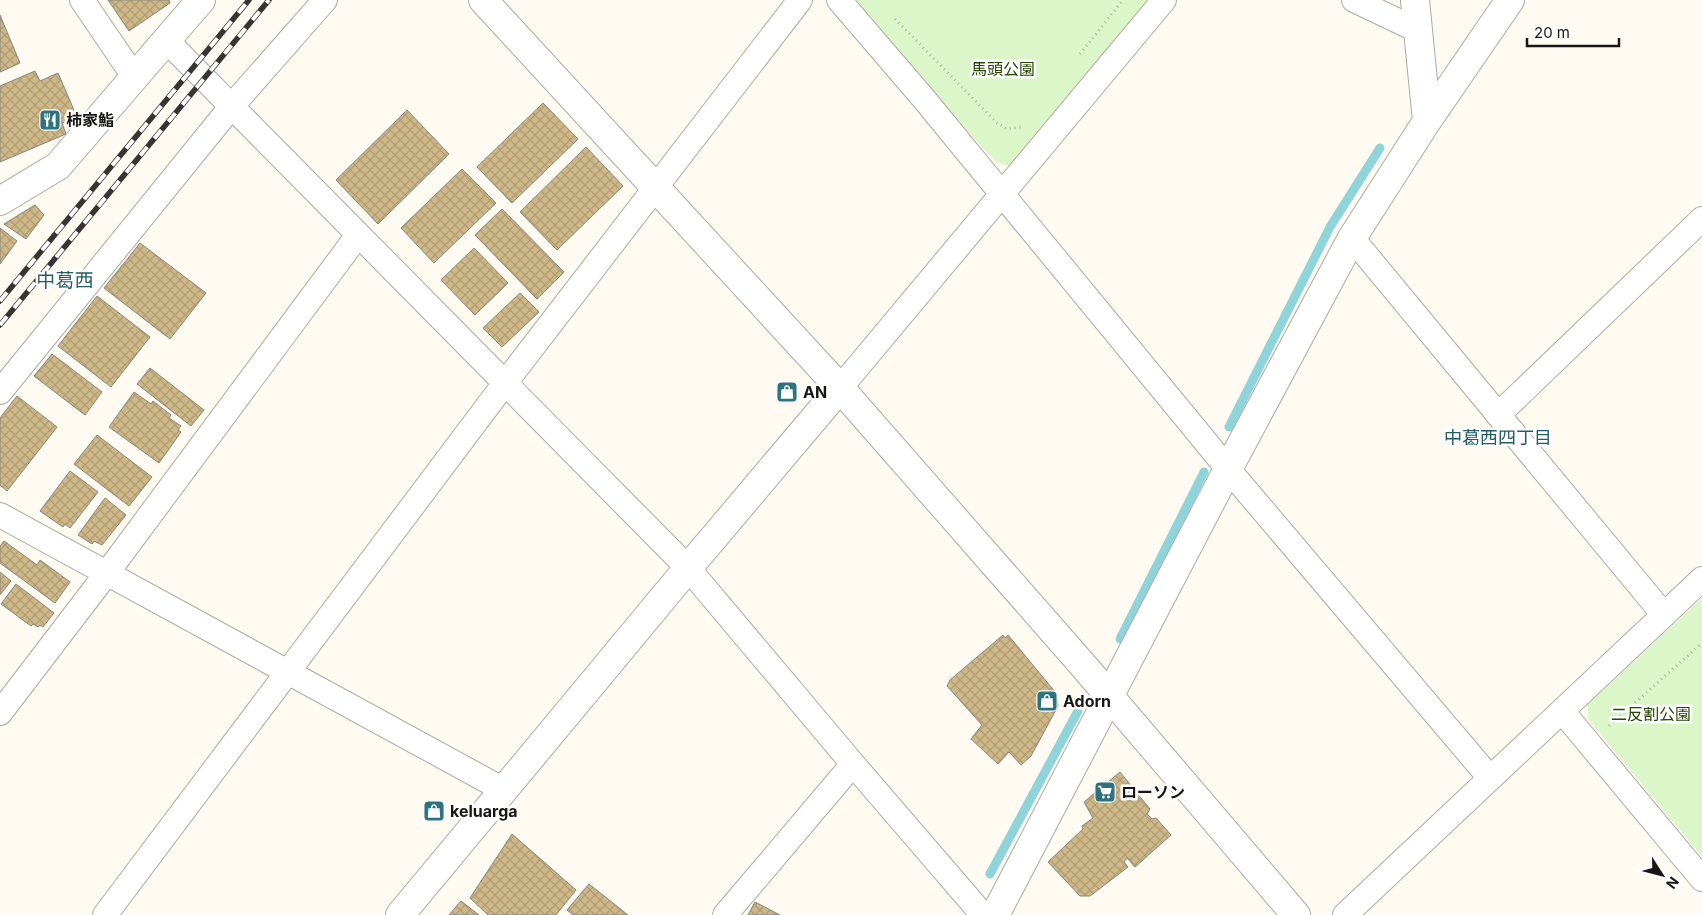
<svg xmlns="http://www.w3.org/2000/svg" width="1702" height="915" viewBox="0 0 1702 915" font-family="Inter,'Noto Sans JP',sans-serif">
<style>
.park{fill:#dbf7ca}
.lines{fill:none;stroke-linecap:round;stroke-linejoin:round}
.stream{stroke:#90d4db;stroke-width:9}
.building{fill:url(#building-cross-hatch);stroke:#88857d}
.minor-casing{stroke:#adaaa2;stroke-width:26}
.tertiary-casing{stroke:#adaaa2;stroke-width:30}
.path{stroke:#b3b0aa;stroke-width:3;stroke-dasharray:1 4;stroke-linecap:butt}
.minor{stroke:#fff;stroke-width:24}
.tertiary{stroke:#fff;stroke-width:28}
.rail-casing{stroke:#373432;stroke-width:5.5}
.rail{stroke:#fff;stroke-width:4;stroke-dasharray:11;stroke-linecap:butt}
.labels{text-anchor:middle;stroke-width:5;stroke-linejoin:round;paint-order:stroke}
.park-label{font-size:16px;fill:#254703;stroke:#fff}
.poi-label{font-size:16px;font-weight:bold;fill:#181614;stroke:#fff;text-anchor:start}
.neighbourhood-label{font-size:18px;fill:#255d67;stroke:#fff}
.quarter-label{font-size:19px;fill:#255d67;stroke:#fff}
</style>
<defs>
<pattern id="building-cross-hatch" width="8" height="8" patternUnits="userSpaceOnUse" patternTransform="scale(1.25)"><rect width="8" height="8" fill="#ceb888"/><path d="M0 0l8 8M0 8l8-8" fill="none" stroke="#b09d74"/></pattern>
</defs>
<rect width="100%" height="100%" fill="#fffbf3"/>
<path class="park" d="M846,0H1151L1012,167L996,162Z
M1702,598V857L1588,719V704Z"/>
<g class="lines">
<path class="stream" d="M1229,427L1330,227L1380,148
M1120,639L1204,472
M990,874L1078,711"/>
</g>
<path class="building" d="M108,0H169L170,3L129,31Z
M0,15L20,63L0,72Z
M35,71L40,81L58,73L77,117L62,123L66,134L0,162V86Z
M543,103L578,139L512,203L477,167Z
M407,110L449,154L378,224L336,180Z
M586,147L623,186L557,250L520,212Z
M462,169L496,203L434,263L401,228Z
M35,205L44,215L26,239L4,224Z
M502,209L564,272L537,299L475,235Z
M0,228L17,241L0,264Z
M140,243L206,293L170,339L104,288Z
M474,248L508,283L475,315L441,280Z
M520,293L539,312L502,347L483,328Z
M97,296L150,337L111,387L58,346Z
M52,354L102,392L85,415L34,376Z
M150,368L204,410L191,426L137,384Z
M134,392L151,404L153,401L171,415L169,418L181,426L178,430L181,432L159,463L109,427Z
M17,396L57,427L7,491L0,485V418Z
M97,435L152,477L129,506L74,464Z
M70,471L98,492L70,528L65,524L63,527L40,511Z
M105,498L126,515L102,545L94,541L92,544L78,535Z
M4,541L37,565L40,560L70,582L55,603L0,563V546Z
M0,572L11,581L0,595Z
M16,584L54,613L43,627L40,625L38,627L33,624L31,626L1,604Z
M1003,635L1005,638L1008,635L1056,693L1058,706L1031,756L1021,765L1009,752L998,764L971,739L982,725L947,686L950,680Z
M1120,772L1150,809L1147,814L1152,819L1156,818L1171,835L1135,867L1127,858L1124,862L1128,867L1090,896H1080L1048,862L1083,829L1082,826L1093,818L1084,802Z
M512,834L576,890L556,915H488L470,898Z
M589,884L628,915H573L567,910Z
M461,901L479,915H449Z
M755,902L780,915H748Z"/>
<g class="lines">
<g class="minor-casing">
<path id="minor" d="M82,0L135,78
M839,0L924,99L1228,469L1490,778
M1354,0L1417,30
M167,41L688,568L853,764L983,915
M1352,238L1664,615
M840,388L1164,0
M0,392L231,107L325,0
M1498,415L1702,219
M0,515L504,790
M1562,711L1702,879
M0,713L107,573L358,235
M105,915L505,383L800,0
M725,915L853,764
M1345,915L1702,579"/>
</g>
<g class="tertiary-casing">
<path id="tertiary" d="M483,0L840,388L1088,671L1296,915
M1415,0L1427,121
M0,201L58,166L201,0
M400,915L688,568L840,388
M995,915L1228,469L1352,238L1427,121L1510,0"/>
</g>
<path class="path" d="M895,19L996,122L1007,129L1021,127
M1080,54L1123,0
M1609,726L1702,643"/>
<use href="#minor" class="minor"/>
<use href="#tertiary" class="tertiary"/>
<g class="rail-casing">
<path id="rail" d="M0,301L249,0
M0,325L269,0"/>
</g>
<use href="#rail" class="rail"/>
</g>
<defs>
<g id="restaurant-square" transform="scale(1.125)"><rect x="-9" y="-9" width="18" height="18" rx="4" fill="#2c737f" stroke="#fff"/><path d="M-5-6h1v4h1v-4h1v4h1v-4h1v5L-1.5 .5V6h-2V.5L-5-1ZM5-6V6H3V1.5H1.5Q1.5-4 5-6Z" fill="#fff"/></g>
<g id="shop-square" transform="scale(1.125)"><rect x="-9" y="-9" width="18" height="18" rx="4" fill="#2c737f" stroke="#fff"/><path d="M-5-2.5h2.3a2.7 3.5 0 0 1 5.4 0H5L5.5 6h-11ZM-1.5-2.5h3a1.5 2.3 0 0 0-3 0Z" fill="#fff"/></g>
<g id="supermarket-square" transform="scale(1.125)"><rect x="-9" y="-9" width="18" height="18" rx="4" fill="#2c737f" stroke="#fff"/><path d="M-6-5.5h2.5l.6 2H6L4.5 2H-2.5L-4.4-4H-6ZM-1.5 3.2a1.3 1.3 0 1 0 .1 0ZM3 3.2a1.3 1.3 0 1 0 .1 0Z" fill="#fff"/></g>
</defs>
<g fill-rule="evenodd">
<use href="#restaurant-square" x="50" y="120"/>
<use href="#shop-square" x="787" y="392"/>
<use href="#shop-square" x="1047" y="701"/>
<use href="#supermarket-square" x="1105" y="792"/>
<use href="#shop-square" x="434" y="811"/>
</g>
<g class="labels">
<g class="park-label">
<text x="1003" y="75">馬頭公園</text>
<text x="1651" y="720">二反割公園</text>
</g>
<g class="poi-label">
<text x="66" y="126">柿家鮨</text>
<text x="803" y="398">AN</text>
<text x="1063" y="707">Adorn</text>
<text x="1121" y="798">ローソン</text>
<text x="450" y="817">keluarga</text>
</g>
<g class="neighbourhood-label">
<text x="1498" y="444">中葛西四丁目</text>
</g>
<g class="quarter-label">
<text x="65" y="287">中葛西</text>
</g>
</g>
<g transform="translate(1662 875) rotate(126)" stroke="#ffffff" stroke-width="4" paint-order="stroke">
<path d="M0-4L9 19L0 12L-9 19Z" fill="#181614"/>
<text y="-8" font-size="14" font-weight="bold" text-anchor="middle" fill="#181614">N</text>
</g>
<path d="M1527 38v8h92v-8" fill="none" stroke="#181614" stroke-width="2.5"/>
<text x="1534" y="38" font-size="15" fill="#181614" stroke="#ffffff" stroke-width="4" paint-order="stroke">20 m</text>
</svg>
